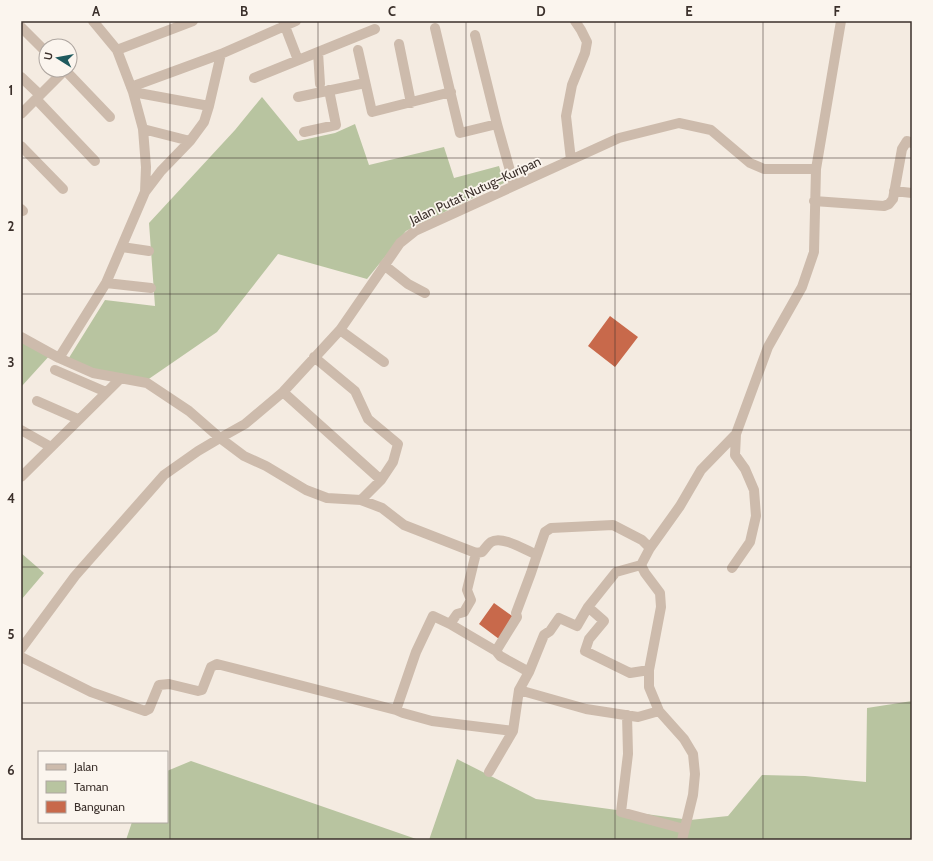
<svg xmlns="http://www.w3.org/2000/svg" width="933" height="861" viewBox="0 0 933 861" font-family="Cabin,sans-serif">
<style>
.green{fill:#b8c4a0}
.building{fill:#c8694b}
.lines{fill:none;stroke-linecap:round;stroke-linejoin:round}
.minor{stroke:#cdbbac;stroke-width:10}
.grid{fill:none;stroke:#3b302b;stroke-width:1;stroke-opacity:0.55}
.labels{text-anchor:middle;stroke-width:3.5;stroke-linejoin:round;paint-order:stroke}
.street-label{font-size:13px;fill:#3b302b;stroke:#fbf5ee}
.neatline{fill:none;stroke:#3b302b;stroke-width:1.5}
.grid-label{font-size:13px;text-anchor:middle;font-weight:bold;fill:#3b302b}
</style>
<rect width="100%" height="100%" fill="#f4ebe1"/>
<path class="green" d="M262,97L298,141L335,133L355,124L369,165L444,147L454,178L499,166L504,183L406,231L367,279L278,254L217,332L140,385L67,361L105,300L155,306L149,223L235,130Z
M21,341L51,354L21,387Z
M21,553L44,573L21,600Z
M912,701V840H429L457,759L536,799L690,820L728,816L762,775L805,776L866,782L867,708Z
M191,761L419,840H126L132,822H167V771Z"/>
<path class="building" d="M610,316L638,337L615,367L588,346Z
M494,603L515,618L499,639L479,624Z"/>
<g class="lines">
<path class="minor" d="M93,21L117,50L133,92L143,129L146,167L145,192
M283,21L298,60
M21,27L46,52
M435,28L460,133L497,124
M475,35L497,124L514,185
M399,44L411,103
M117,50L193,21
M358,50L372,112L451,92
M318,52L320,84
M65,70L110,117
M21,77L40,95
M254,78L375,29
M131,87L221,54L296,21
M133,92L209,106
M298,97L365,83
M36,99L95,161
M21,114L65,70
M143,129L190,141
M304,132L336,125L329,90
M21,146L63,189
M571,160L566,116L572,85L585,53L587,42L581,30L575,21
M894,191L912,193
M814,201L884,206L889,204L893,199L902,149L907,141L912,143
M21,209L23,211
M122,247L149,251
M384,265L408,284L425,293
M106,283L151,288
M340,330L384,362
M21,337L59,358L93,373L147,383L189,411L220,438L245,424L283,392L340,330L400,243L415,231L619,138L679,123L711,130L750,163L764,169H816L841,21
M314,357L355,391L368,419L398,444L393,462L381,480L361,500
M59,358L106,283L145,192L161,171L190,141L204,122L209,106L221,54
M55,370L106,392
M283,392L381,480
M37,401L78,419
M21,430L51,447
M21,477L121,378
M732,568L750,542L756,516L754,490L745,469L735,455L736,434
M588,607L604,621L589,639L585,651L630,673L649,670
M450,624L496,651L517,617L516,613L531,573L537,555
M21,649L75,576L164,475L198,451L220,438L244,456L266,466L306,490L327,498L361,500L382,508L404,525L476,553L482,552C485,549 487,545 491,542C502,535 525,550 537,555L545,532L551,528L613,525L642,540L650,548
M496,651L500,656L529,672
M21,657L91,692L145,711L149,709L159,685L169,684L198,691L202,690L211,667L217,664L396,710L416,652L433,616L450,624L457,614L464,612L471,600L467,590L476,553
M519,690L586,709L638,717L659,711
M396,710L403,713L432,721L513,731
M627,715L628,754L621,812L684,829
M489,772L513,731L519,690L529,672L544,635L550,631L559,618L577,626L588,607L616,572L641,565
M682,840L693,795L695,774L693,754L684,739L659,711L649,687V670L661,607L660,593L645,573L641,565L650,548L680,506L701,470L736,434L768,347L802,287L814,252L816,169"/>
</g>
<path class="grid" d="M170,21V840M318,21V840M466,21V840M615,21V840M763,21V840M21,158H912M21,294H912M21,430H912M21,567H912M21,703H912"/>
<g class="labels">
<g class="street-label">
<text transform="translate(475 190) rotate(-25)" y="5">Jalan Putat Nutug–Kuripan</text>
</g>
</g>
<rect width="933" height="861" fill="none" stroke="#fbf5ee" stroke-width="44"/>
<rect x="38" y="751" width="130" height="72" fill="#fbf5ee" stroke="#aea6a0"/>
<rect x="46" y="764" width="20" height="6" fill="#cdbbac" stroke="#aea6a0"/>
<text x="74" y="771" font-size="12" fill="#3b302b">Jalan</text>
<rect x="46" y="781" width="20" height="12" fill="#b8c4a0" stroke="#aea6a0"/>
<text x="74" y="791" font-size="12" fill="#3b302b">Taman</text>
<rect x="46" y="801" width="20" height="12" fill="#c8694b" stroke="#aea6a0"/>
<text x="74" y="811" font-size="12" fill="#3b302b">Bangunan</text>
<g transform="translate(58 58) rotate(281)"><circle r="19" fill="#fbf5ee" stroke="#aea6a0"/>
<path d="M0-3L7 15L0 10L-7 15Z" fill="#1f5a5e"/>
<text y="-6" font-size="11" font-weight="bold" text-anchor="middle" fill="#3b302b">U</text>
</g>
<rect x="22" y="22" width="889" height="817" class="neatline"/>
<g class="grid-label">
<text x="96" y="16">A</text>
<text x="244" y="16">B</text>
<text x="392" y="16">C</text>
<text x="541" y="16">D</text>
<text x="689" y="16">E</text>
<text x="837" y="16">F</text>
<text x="11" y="95">1</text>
<text x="11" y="231">2</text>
<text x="11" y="367">3</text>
<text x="11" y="503">4</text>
<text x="11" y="639">5</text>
<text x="11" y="775">6</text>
</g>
</svg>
